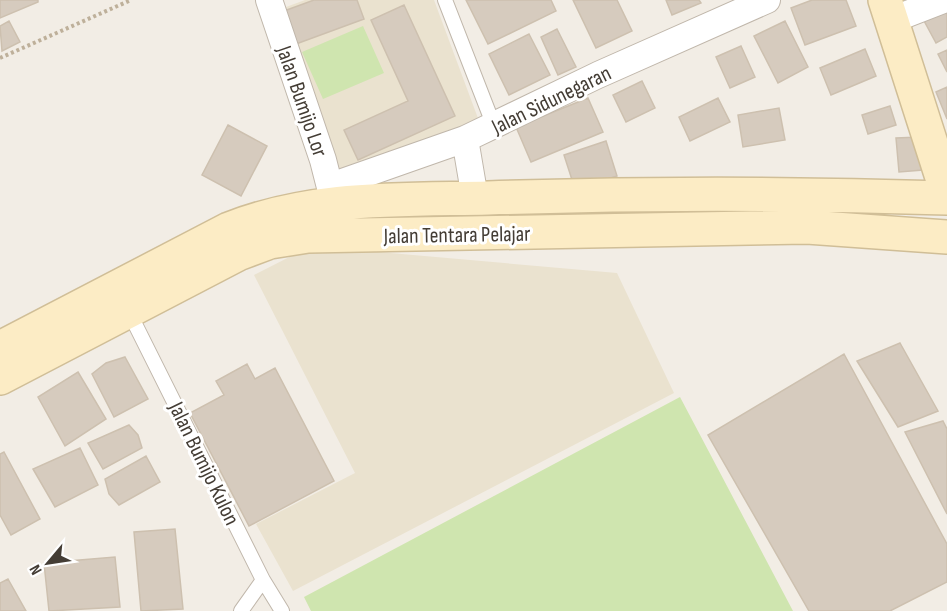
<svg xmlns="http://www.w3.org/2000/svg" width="947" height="611" viewBox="0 0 947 611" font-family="'Sofia Sans Condensed',sans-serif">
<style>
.education{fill:#eae2cf}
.grass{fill:#cfe5af}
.building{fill:#d6cbbe;stroke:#cdc0af;stroke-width:1.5}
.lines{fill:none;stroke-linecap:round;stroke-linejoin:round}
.lane-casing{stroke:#c0b7ab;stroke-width:16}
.street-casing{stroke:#c0b7ab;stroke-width:28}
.secondary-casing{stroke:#d0be97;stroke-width:36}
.path{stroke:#beb09a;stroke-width:4;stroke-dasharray:3 3;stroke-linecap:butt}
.lane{stroke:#fff;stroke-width:14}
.street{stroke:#fff;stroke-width:26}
.secondary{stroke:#fcecc5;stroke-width:33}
.labels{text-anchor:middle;stroke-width:6;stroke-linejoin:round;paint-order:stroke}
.street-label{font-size:22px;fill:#443d35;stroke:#fff}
</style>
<rect width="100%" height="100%" fill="#f2ede5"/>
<path class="education" d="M305,0H434L479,121L339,173L278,10Z
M311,246L617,273L674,393L293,591L256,524L355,473L254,275Z"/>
<path class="grass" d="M363,26L384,73L323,99L302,52Z
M680,397L793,611H311L304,597Z"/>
<path class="building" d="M0,0H38V2L0,18Z
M314,0H357L364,19L296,44L284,11Z
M466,0H551L556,11L488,44Z
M573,0H617L632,31L596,48Z
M666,0H699L701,3L672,15Z
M812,0H846L856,26L805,45L791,8Z
M947,4V37L936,43L922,17Z
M404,5L455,116L358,160L344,130L408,101L371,20Z
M9,21L20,42L2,51L0,26Z
M785,21L808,67L778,83L754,36Z
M557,29L576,67L558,75L541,37Z
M529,34L550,75L509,95L489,54Z
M741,46L755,77L730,88L716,57Z
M865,49L876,76L831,95L820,68Z
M947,50V72L938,54Z
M642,81L655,108L626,122L613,95Z
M947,87V119L936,92Z
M588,98L603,132L531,162L516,127Z
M718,98L730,122L690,141L679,117Z
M890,106L896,125L868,134L862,115Z
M779,108L785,140L743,147L738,115Z
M228,125L267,146L241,196L202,175Z
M920,137L923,170L899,172L896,138Z
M606,141L617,176L575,189L564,155Z
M900,343L938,411L898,427L857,361Z
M844,354L947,544V582L890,611H809L708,435Z
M125,357L148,399L114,417L92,374L106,363Z
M247,364L255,379L275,368L334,481L249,526L190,413L224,395L216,381Z
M78,372L106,419L65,446L38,397Z
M943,421L947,429V514L905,432Z
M129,425L138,435L142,448L103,469L88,443Z
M80,448L98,485L55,507L33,469Z
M4,452L40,519L11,535L0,515V454Z
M146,456L160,482L119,505L109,494L105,479Z
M175,529L183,609L141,611L134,532Z
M115,557L120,607L49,611L44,563Z
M8,579L26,611H0V583Z"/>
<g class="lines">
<g class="lane-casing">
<path id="lane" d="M445,0L494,126
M129,312L263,580L241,611
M263,580L282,611"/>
</g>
<g class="street-casing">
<path id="street" d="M269,0L323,160L334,203
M892,20L943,0
M465,139L475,198
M331,186L465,139L598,75L767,0"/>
</g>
<g class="secondary-casing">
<path id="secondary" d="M885,0L947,193
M0,348L229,229C312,196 400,200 488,198C641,193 794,193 947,198
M0,378L238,254L270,242L308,236L807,227L947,237"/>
</g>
<path class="path" d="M0,58L131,0"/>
<use href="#lane" class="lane"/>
<use href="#street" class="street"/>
<use href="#secondary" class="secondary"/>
</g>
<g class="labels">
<g class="street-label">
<text transform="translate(551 99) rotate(-26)" y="8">Jalan Sidunegaran</text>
<text transform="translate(303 101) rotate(71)" y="8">Jalan Bumijo Lor</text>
<text transform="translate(457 234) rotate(-1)" y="8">Jalan Tentara Pelajar</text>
<text transform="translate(205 463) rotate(64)" y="8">Jalan Bumijo Kulon</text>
</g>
</g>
<g transform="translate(48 563) rotate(241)" stroke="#ffffff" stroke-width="4.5" paint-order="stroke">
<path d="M0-4.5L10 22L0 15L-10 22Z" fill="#443d35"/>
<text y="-9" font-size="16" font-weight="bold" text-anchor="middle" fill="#443d35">N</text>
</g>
</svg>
